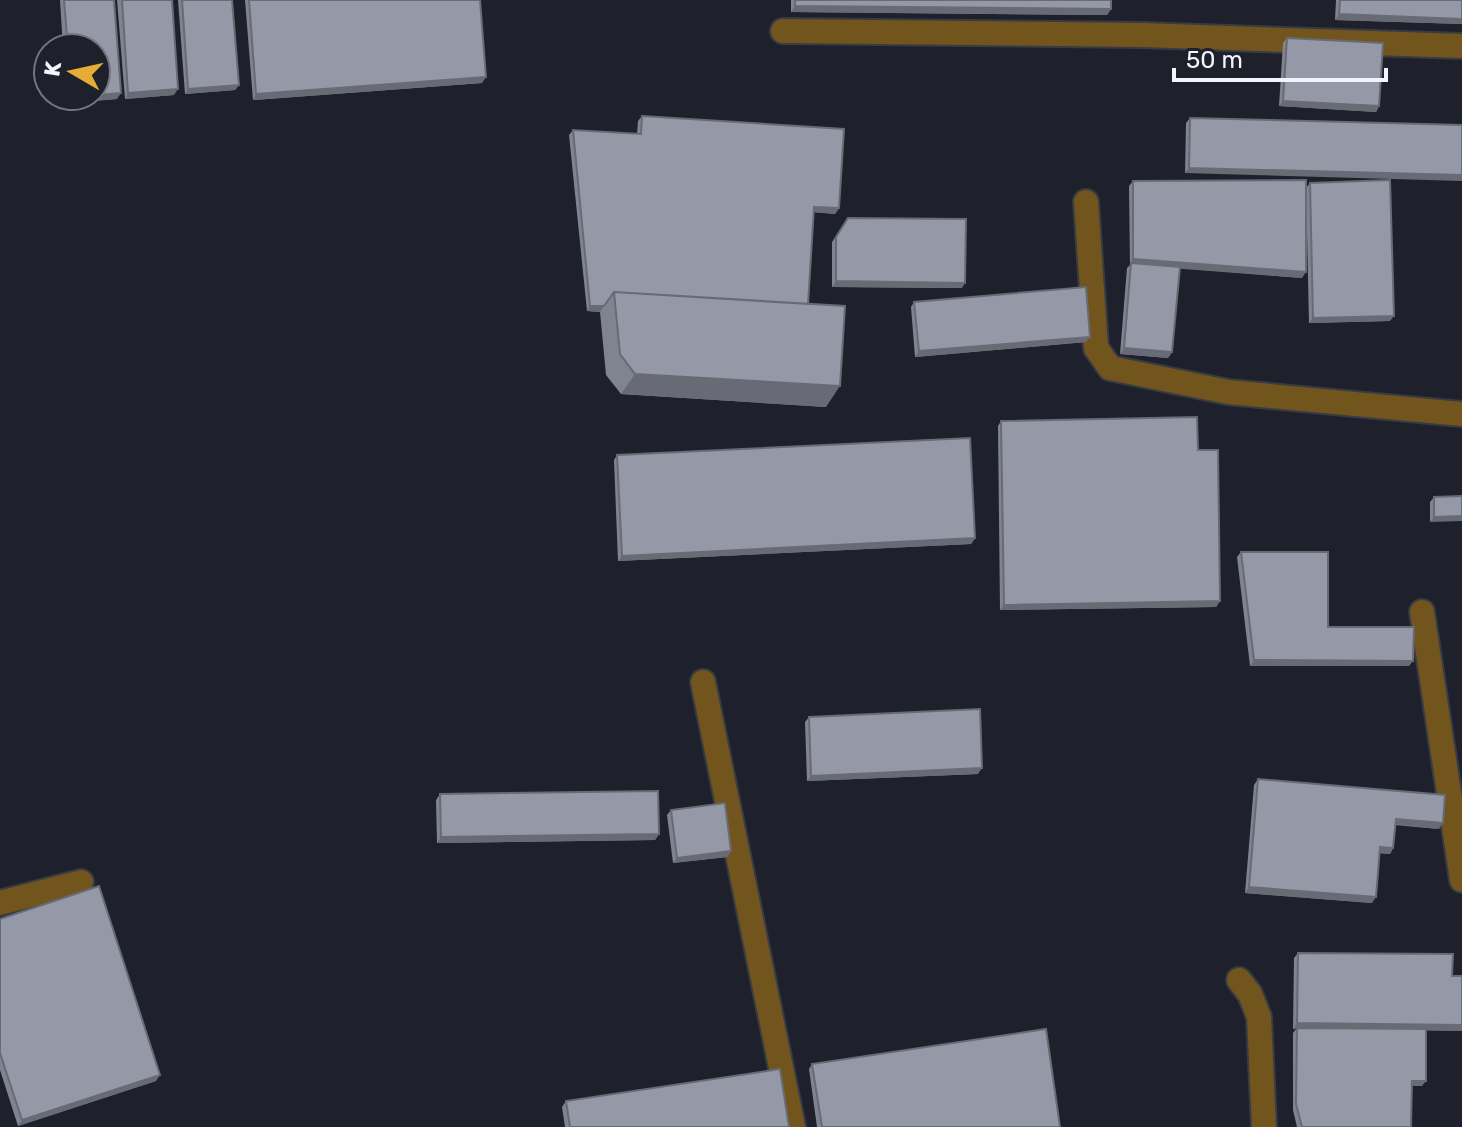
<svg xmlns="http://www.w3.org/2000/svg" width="1462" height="1127" viewBox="0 0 1462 1127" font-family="Rubik,sans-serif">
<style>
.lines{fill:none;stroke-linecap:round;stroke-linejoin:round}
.street-casing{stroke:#383a44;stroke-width:28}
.street{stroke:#71551c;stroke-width:24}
.wall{fill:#808490}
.shaded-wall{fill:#686b75}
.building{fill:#9599a7;stroke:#686b75;stroke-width:2}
</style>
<rect width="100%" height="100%" fill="#1e202b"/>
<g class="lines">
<g class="street-casing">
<path id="street" d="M783,31L1142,35L1462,46
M1086,202L1096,348L1110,368L1228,392L1462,414
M1422,612L1462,880
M703,682L793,1127
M0,903L81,882
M1239,980L1250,994L1259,1017L1264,1127"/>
</g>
<use href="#street" class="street"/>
</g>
<path class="wall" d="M60,0H114L117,99L68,103L67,96H96V48H63Z
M117,0H172L174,95L125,99Z
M178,0H232L239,85L235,90L185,94Z
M245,0H480L482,83L253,100Z
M791,0H1111V9L1107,15L791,12Z
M1336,0H1462V24L1335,20Z
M1287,38L1379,106L1376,112L1279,106L1283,43Z
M642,116L839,208L835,214L814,212L808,304L826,407L621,394L606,375L600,312L587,311L569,135L573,130L637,134L638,121Z
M1190,118L1462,125L1185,173L1186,123Z
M1133,181L1302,278L1179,268L1172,352L1168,358L1120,354L1127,268L1130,265L1129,186Z
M1310,183L1390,321L1309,323L1306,188Z
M848,218L962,288L832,287V242Z
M914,302L1086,342L915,357L911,307Z
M1001,421L1198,450L1220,601L1216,607L1000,610L998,426Z
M617,455L975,538L971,544L618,561L614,460Z
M1462,496L1430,522V502L1434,497Z
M1241,552L1328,627L1409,666H1250L1237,557Z
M809,717L978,774L807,781L805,722Z
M1258,779L1439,829L1395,825L1393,848L1390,854L1379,853L1372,903L1245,893L1254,785Z
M440,794L659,834L655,840L437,843L436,800Z
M671,810L731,851L727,857L673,863L667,815Z
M0,919L156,1081L18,1126L0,1070Z
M1298,953L1452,976H1462V1031L1426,1030L1422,1086H1411V1127H1297L1293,1110V1033L1296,1029H1293L1294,958Z
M812,1064L1060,1127H817L809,1069Z
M566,1101L789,1127H565L562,1107Z"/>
<path class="shaded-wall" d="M795,6L1111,9L1107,15L791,12Z
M1339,14L1462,19V24L1335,20Z
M486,77L482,83L253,100L256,94Z
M239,85L235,90L185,94L188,89Z
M178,89L174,95L125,99L128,93Z
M121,93L117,99L68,103L71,97Z
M1283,101L1379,106L1376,112L1279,106Z
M1189,168L1462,175V181L1185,173Z
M814,207L839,208L835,214L811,212Z
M1133,259L1306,272L1302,278L1131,265V263L1129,265Z
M836,281L965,283L962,288L832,287Z
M590,306H604L600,312L587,311Z
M1394,316L1390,321L1309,323L1313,318Z
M1090,337L1086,342L915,357L919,351Z
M1124,348L1172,352L1168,358L1120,354Z
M635,374L840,386L826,407L621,394Z
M1462,516V521L1430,522L1434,517Z
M975,538L971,544L618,561L622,556Z
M1220,601L1216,607L1000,610L1004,605Z
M1254,660L1413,661L1409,666H1250Z
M982,768L978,774L807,781L811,776Z
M1396,819L1443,823L1439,829L1392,824Z
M659,834L655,840L437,843L441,837Z
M1380,847L1393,848L1390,854L1376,853Z
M731,851L727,857L673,863L677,858Z
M1249,887L1376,897L1372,903L1245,893Z
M1297,1023L1462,1025V1031L1293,1029Z
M160,1075L156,1081L18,1126L22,1120Z
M1412,1081H1426L1422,1086H1408Z"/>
<path class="building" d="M64,0H114L121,93L96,95V48H68Z
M122,0H172L178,89L128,93Z
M182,0H232L239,85L188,89Z
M249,0H480L486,77L256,94Z
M795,0H1111V9L795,6Z
M1340,0H1462V19L1339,14Z
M1287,38L1383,43L1379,106L1283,101Z
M642,116L844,129L839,208L814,207L808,304L614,292L604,306H590L573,130L641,134Z
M1190,118L1462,125V175L1189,168Z
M1306,180V272L1133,259V181Z
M1390,180L1394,316L1313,318L1310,183Z
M848,218L966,219L965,283L836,281V237Z
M1131,263L1180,267L1172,352L1124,348Z
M1086,287L1090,337L919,351L914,302Z
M614,292L845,306L840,386L635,374L620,354Z
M1197,417L1198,450H1218L1220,601L1004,605L1001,421Z
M970,438L975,538L622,556L617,455Z
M1462,496V516L1434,517V497Z
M1241,552H1328V627H1414L1413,661L1254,660Z
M980,709L982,768L811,776L809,717Z
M1258,779L1445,795L1443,823L1396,819L1393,848L1380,847L1376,897L1249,887Z
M658,791L659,834L441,837L440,794Z
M725,803L731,851L677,858L671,810Z
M99,886L160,1075L22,1120L0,1053V919Z
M1298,953L1453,954L1452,976H1462V1025L1297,1023Z
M1297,1028L1426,1029V1081H1412L1411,1127H1302L1296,1104Z
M1046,1029L1060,1127H822L812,1064Z
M780,1069L789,1127H570L566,1101Z"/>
<g transform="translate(72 72) rotate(279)"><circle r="38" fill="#1e202b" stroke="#73757f" stroke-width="2"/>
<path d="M0-6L14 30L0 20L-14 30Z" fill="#e5ad35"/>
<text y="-12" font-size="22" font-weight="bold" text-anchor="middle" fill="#f3f5fc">K</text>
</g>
<path d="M1174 68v12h212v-12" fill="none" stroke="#f3f5fc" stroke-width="4"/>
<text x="1186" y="68" font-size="24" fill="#f3f5fc" stroke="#1e202b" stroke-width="6" paint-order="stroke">50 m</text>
</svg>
